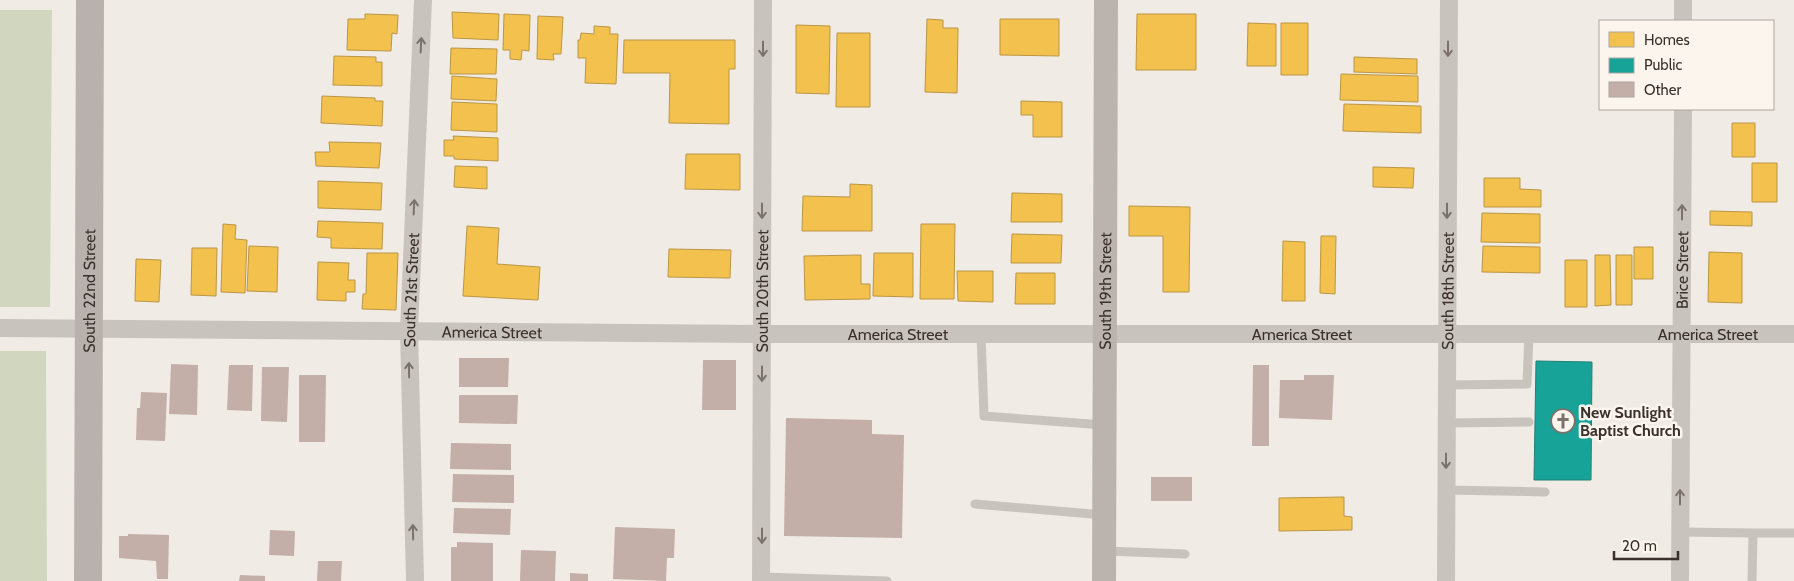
<svg xmlns="http://www.w3.org/2000/svg" width="1794" height="581" viewBox="0 0 1794 581" font-family="Cabin,sans-serif">
<style>
.green{fill:#d1d6bf}
.homes{fill:#f2c14e;stroke:#bb9644}
.public{fill:#17a398;stroke:#228077}
.building{fill:#c3afa7}
.lines{fill:none;stroke-linecap:round;stroke-linejoin:round}
.lane{stroke:#c9c3be;stroke-width:9}
.street{stroke:#c9c3be;stroke-width:18}
.secondary{stroke:#bab3ae;stroke-width:24}
.primary{stroke:#b8b1ad;stroke-width:28}
.oneway{stroke:#7b726d}
.labels{text-anchor:middle;stroke-width:5;stroke-linejoin:round;paint-order:stroke}
.street-label{font-size:16px;fill:#3b302b;stroke:#fbf5ee}
.poi-label{font-size:16px;font-weight:bold;fill:#3b302b;stroke:#fbf5ee;text-anchor:start}
</style>
<rect width="100%" height="100%" fill="#f0ebe5"/>
<path class="green" d="M0,10H52L50,307H0Z
M0,351H46L47,581H0Z"/>
<path class="homes" d="M452,12L499,14L498,40L453,38Z
M365,14L398,15L397,34L392,33L391,51L347,50L348,19H365Z
M504,14L530,15L529,51L522,50L521,60L510,59V50H503Z
M1137,14H1196V70H1136Z
M538,16L563,17L561,54H553L554,60L537,59Z
M927,19L943,20V28H958L957,93L925,92Z
M1000,19H1059V56L1000,55Z
M1248,23L1276,24V66H1247Z
M1281,23H1308V75H1281Z
M796,25L830,26L829,94L796,93Z
M594,26L610,27V34H618L616,84L585,83L586,58H578V40H580L581,33L594,34Z
M837,33H870V107H836Z
M624,40H735V69H729V124L669,123L670,73H623Z
M451,48L497,49L496,74H450Z
M334,56L376,57V62H382V86L333,85Z
M1354,57L1417,59V74L1354,72Z
M1341,74L1418,76V102L1340,100Z
M452,76L497,79L496,101L451,99Z
M322,96L375,98V101H383L382,126L321,123Z
M1021,101L1062,102V137H1033V115H1021Z
M452,102L497,104V132L451,130Z
M1344,104L1421,106V133L1343,131Z
M1732,123H1755V157H1732Z
M453,136L498,138V161L454,159V156H444V140H454Z
M329,142L381,143L379,168L316,166L315,152H330Z
M686,154H740V190L685,189Z
M1752,163H1777V202H1752Z
M455,166L487,167V189L454,187Z
M1373,167L1414,168L1413,188L1373,187Z
M1484,178H1520V189L1541,190V207H1484Z
M318,181L382,183L381,210L318,208Z
M850,184L872,185V231H802L803,196L850,197Z
M1012,193L1062,194V222H1011Z
M1129,206L1190,207L1189,292H1163V236H1129Z
M1710,211L1752,212V226L1710,225Z
M1482,213L1540,214V243L1481,242Z
M318,221L383,223L382,249L331,248V238L317,237Z
M223,224L236,225L235,239L247,240L245,293L221,292Z
M921,224H955L954,299H920Z
M467,226L499,228L497,264L540,267L538,300L463,296Z
M1012,234L1062,235L1061,263H1011Z
M1321,236H1336L1335,294L1320,293Z
M1283,241L1305,242V301H1282Z
M249,246L278,247L277,292L247,291Z
M1483,246L1540,247V273L1482,272Z
M1634,247H1653V279H1634Z
M192,248H217L216,296L191,295Z
M669,249L731,250L730,278L668,277Z
M1709,252L1742,253V303L1708,302Z
M367,253H398L396,310L362,309L363,294H366Z
M874,253H913V297L873,296Z
M861,255V284H870V299L805,300L804,256Z
M1595,255H1610L1611,305L1595,306Z
M1616,255H1632V305H1616Z
M136,259L161,260L159,302L135,301Z
M1565,260H1587V307H1565Z
M318,262L349,263L348,280H355V292H346V301L317,300Z
M957,271H993V302L958,301Z
M1016,273H1055V304H1015Z
M1344,497V516L1352,517V530L1279,531V498Z"/>
<path class="public" d="M1536,361L1592,362L1591,480H1534Z"/>
<path class="building" d="M459,358H509L508,387H459Z
M703,360H736V410H702Z
M171,364L198,365L197,415L169,414Z
M229,365H253L252,411L227,410Z
M1253,365H1269V446H1252Z
M262,367H289L287,422L261,421Z
M299,375H326L325,442H299Z
M1304,375H1334L1332,420L1279,418L1280,380H1304Z
M141,392L167,393L165,441L136,440L137,408H140Z
M459,395H518L517,424L459,423Z
M786,418L872,420V434L904,435L902,538L784,536Z
M451,443L511,444V470L450,469Z
M453,474L514,475V503L452,502Z
M1151,477H1192V501H1151Z
M454,508L511,509L510,535L453,533Z
M615,527L675,529L674,558H667L666,581L613,579Z
M270,530L295,531L294,556L269,555Z
M128,534L169,535L168,579H157L156,561L119,558V536H128Z
M457,542L493,543V581H451V547H457Z
M521,550L556,551L555,581H520Z
M318,561H342L341,581H317Z
M570,573L588,574V581H570Z
M240,575L265,576V581H239Z"/>
<g class="lines">
<path class="lane" d="M981,334L984,416L1104,425
M1447,385L1527,384L1529,333
M1446,423L1529,422
M1446,490L1545,492
M975,504L1104,515
M1680,532L1753,533L1752,581
M1753,533H1794
M1105,551L1185,554
M761,577L887,581"/>
<g class="street">
<path d="M1683,21V0"/>
<path id="s1" d="M0,328L762,334H1794"/>
<path id="s2" d="M415,581L409,330L423,0"/>
<path id="s3" d="M761,581L763,0"/>
<path id="s4" d="M1446,581L1449,0"/>
<path id="s5" d="M1680,581L1683,109"/>
</g>
<path class="secondary" id="s6" d="M1104,581L1106,0"/>
<path class="primary" id="s7" d="M88,581L90,0"/>
</g>
<defs><path id="oneway-shaft" d="M-6 0H5M1.5-3L5.5 0L1.5 3" fill="none" stroke-width="1.6" stroke-linecap="round" stroke-linejoin="round" transform="scale(1.25)"/></defs>
<g class="oneway">
<use href="#oneway-shaft" transform="translate(421 45) rotate(-87)"/>
<use href="#oneway-shaft" transform="translate(763 49) rotate(90)"/>
<use href="#oneway-shaft" transform="translate(1448 49) rotate(90)"/>
<use href="#oneway-shaft" transform="translate(414 207) rotate(-87)"/>
<use href="#oneway-shaft" transform="translate(762 211) rotate(90)"/>
<use href="#oneway-shaft" transform="translate(1447 211) rotate(90)"/>
<use href="#oneway-shaft" transform="translate(1682 212) rotate(-90)"/>
<use href="#oneway-shaft" transform="translate(409 370) rotate(-91)"/>
<use href="#oneway-shaft" transform="translate(762 374) rotate(90)"/>
<use href="#oneway-shaft" transform="translate(1446 461) rotate(90)"/>
<use href="#oneway-shaft" transform="translate(1680 497) rotate(-90)"/>
<use href="#oneway-shaft" transform="translate(413 532) rotate(-91)"/>
<use href="#oneway-shaft" transform="translate(762 536) rotate(90)"/>
</g>
<defs>
<g id="church-ring" transform="scale(1.25)"><circle r="9.5" fill="#fbf5ee" stroke="#7a716c" stroke-width="1.5"/><path d="M-1.2-6h2.4v3.5h3.3v2.4h-3.3V6h-2.4V-.1h-3.3v-2.4h3.3Z" fill="#7a716c"/></g>
</defs>
<g fill-rule="evenodd">
<use href="#church-ring" x="1563" y="421"/>
</g>
<g class="labels">
<g class="street-label">
<text dy="6" stroke="none"><textPath href="#s5" startOffset="311">Brice Street</textPath></text>
<text dy="6" stroke="none"><textPath href="#s7" startOffset="290">South 22nd Street</textPath></text>
<text dy="6" stroke="none"><textPath href="#s2" startOffset="291">South 21st Street</textPath></text>
<text dy="6" stroke="none"><textPath href="#s4" startOffset="290">South 18th Street</textPath></text>
<text dy="6" stroke="none"><textPath href="#s3" startOffset="290">South 20th Street</textPath></text>
<text dy="6" stroke="none"><textPath href="#s6" startOffset="290">South 19th Street</textPath></text>
<text dy="6" stroke="none"><textPath href="#s1" startOffset="492">America Street</textPath></text>
<text dy="6" stroke="none"><textPath href="#s1" startOffset="1302">America Street</textPath></text>
<text dy="6" stroke="none"><textPath href="#s1" startOffset="1708">America Street</textPath></text>
<text dy="6" stroke="none"><textPath href="#s1" startOffset="898">America Street</textPath></text>
</g>
<g class="poi-label">
<text x="1580" y="418">New Sunlight<tspan x="1580" dy="18">Baptist Church</tspan></text>
</g>
</g>
<rect x="1599" y="20" width="175" height="90" fill="#fbf5ee" stroke="#aea6a0"/>
<rect x="1609" y="32" width="25" height="15" fill="#f2c14e" stroke="#aea6a0"/>
<text x="1644" y="45" font-size="15" fill="#3b302b">Homes</text>
<rect x="1609" y="58" width="25" height="15" fill="#17a398" stroke="#aea6a0"/>
<text x="1644" y="70" font-size="15" fill="#3b302b">Public</text>
<rect x="1609" y="82" width="25" height="15" fill="#c3afa7" stroke="#aea6a0"/>
<text x="1644" y="95" font-size="15" fill="#3b302b">Other</text>
<path d="M1614 551v8h64v-8" fill="none" stroke="#3b302b" stroke-width="2.5"/>
<text x="1622" y="551" font-size="15" fill="#3b302b" stroke="#fbf5ee" stroke-width="4" paint-order="stroke">20 m</text>
</svg>
